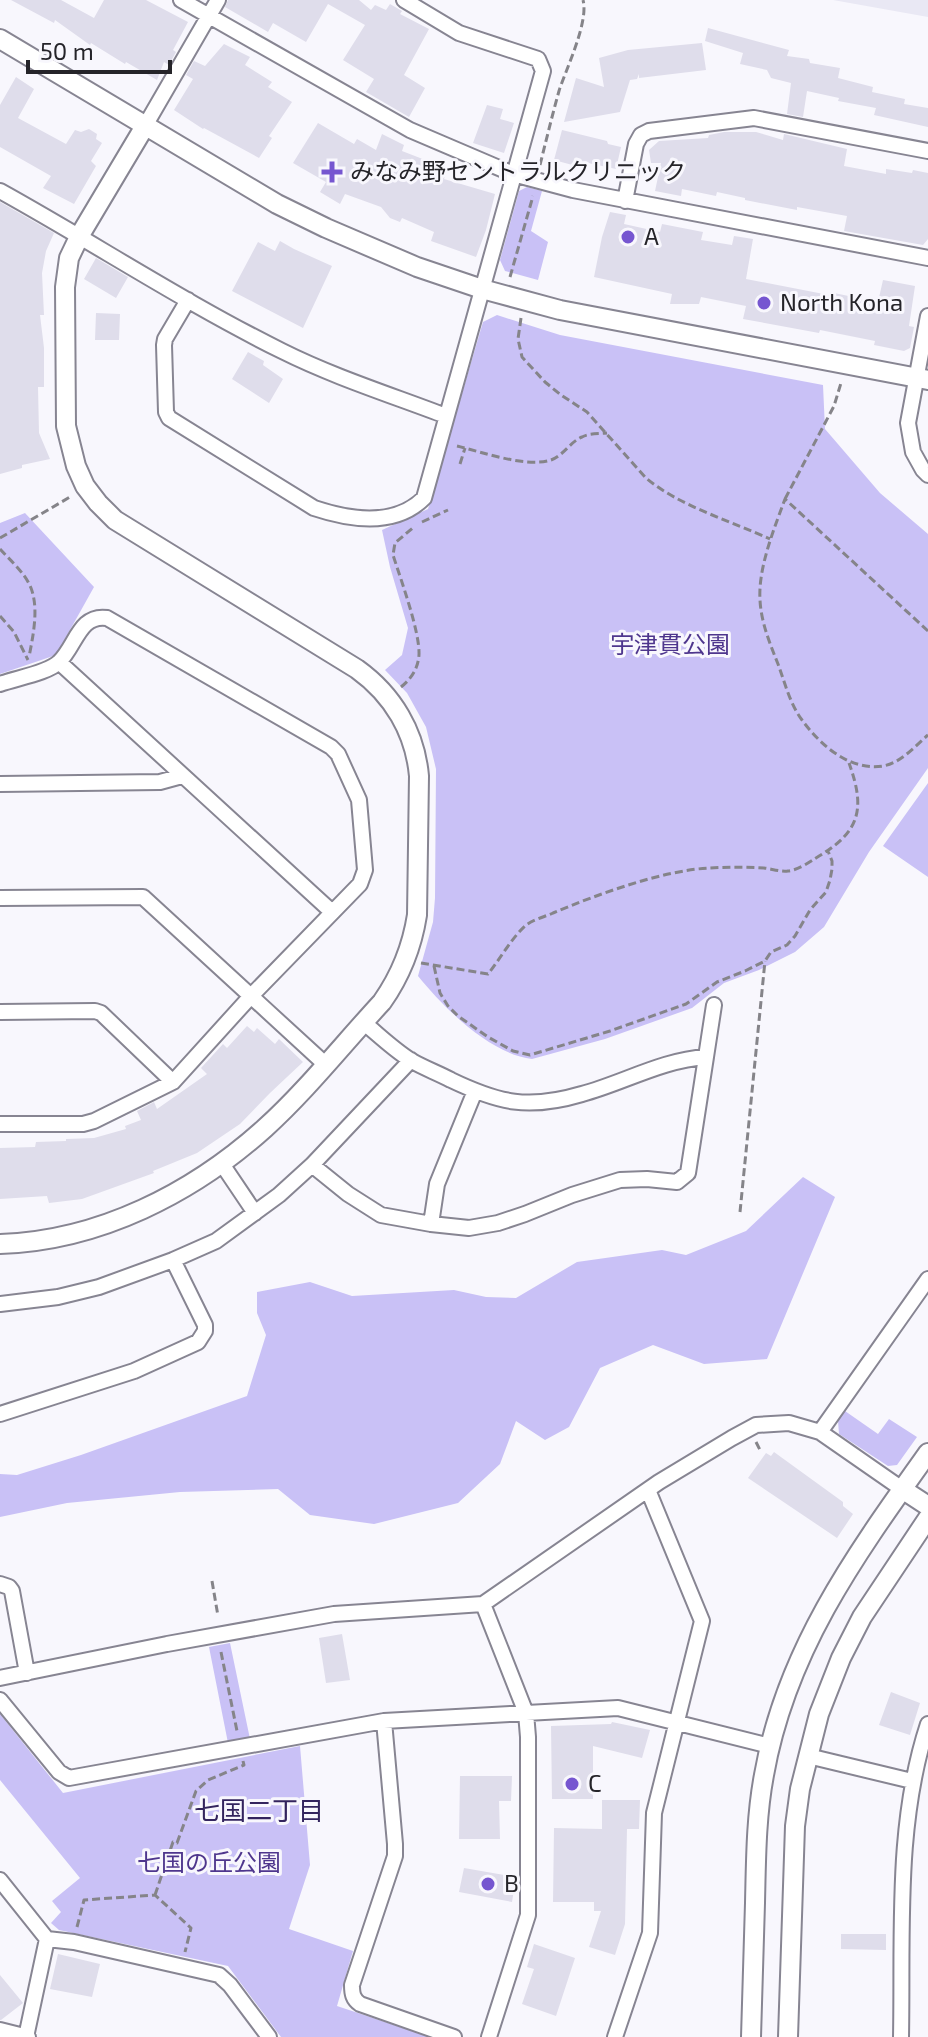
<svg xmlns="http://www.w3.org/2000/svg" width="928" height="2037" viewBox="0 0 928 2037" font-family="'Exo 2','Noto Sans JP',sans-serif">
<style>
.built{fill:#e9e8f4}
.green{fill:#c9c1f6}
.building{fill:#dfddeb}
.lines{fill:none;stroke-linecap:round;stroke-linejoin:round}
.minor-casing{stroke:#878592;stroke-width:18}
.tertiary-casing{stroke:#878592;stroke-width:22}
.path{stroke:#858489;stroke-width:3;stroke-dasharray:8 4;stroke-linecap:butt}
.minor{stroke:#fff;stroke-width:14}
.tertiary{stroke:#fff;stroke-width:18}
.poi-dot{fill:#7656d0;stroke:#f8f7fd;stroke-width:3}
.labels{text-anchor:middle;stroke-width:6;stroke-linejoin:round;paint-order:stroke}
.poi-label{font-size:24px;fill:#252429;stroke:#f8f7fd;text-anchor:start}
.park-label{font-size:24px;fill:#4e368d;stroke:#f8f7fd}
.neighbourhood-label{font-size:26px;fill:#33245e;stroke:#f8f7fd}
</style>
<rect width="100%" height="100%" fill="#f8f7fd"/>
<path class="built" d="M833,0H928V17Z"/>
<path class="green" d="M527,187L542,191L531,231L548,242L538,280L505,271L500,260L519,191Z
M497,315L560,335L823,385L825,429L880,493L928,534V768L869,852L824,927L795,952L759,970L724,983L692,1008L605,1039L532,1059C490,1054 444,1008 418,976L433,922L435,898L436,769L426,727L407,693L385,670L402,655L408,628L390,567L382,530L428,509L483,322Z
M25,513L94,587L56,655L0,674V523Z
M928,783V877L883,846Z
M803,1177L835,1197L767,1359L704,1364L653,1345L600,1368L569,1427L545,1440L516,1421L500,1464L458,1503L374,1524L310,1515L278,1489L180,1492L67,1503L0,1517V1474L17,1475L81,1455L247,1396L266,1335L257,1313V1292L310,1282L352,1296L454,1290L486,1297L516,1298L577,1262L662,1250L686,1255L746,1231Z
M845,1411L878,1434L889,1419L917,1437L897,1465L888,1466L839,1434L838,1421Z
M230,1643L250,1739L228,1743L209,1647Z
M0,1714L63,1793L300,1746L310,1865L289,1929L353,1951L337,2006L430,2037H281L228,1966L59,1930L51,1923L61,1912L52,1901L80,1878L0,1780Z"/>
<path class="building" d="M11,0H61L94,18L104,0H146L188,22L173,50L176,52L169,65L164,62L157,80L126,62L125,64L91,43L90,45L55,20L54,23Z
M228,0H359L371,10L375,5L386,10L390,4L402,11L400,14L429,29L404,75L425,88L409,117L366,92L374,79L343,60L365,25L328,4L306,42L273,23L268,32L225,7Z
M708,28L789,50L787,56L809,59L810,63L840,68L838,78L873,87L872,92L905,99L904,104L928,108V127L874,115L876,108L838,101L839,98L807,91L803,117L787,114L791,83L771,78L767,70L740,64L743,53L705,41Z
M702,43L706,70L639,78V74L637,79L630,80L620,112L564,122L576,78L604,87L599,58L628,50Z
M224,44L250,57L245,65L272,82L268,87L292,102L269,136L272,138L259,158L204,128L203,129L174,110L193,79L186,75L194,61L205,66Z
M16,77L34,89L18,118L66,144L75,130L81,132L89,129L97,134L96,139L102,143L91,161L96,166L74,204L43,188L51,176L0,147V105Z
M487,105L503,109L500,119L514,123L504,153L473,143Z
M318,123L354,144L357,139L376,150L382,134L404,145L402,151L433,163L435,161L449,168L444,179L495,194L486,230L476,257L431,241L434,232L402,218L400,222L390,218L381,207L345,194L340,204L320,192L326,182L293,163Z
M562,130L607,141L608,144L621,147L616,169L588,163L587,169L554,160Z
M724,132H756L783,140L784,134L847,149L844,166L886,174V169L912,173L913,170L928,173V239L923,245L844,231L847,216L797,207V210L745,200V198L717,192L716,196L682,189L681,196L655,191L661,163H651L649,150L659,141L708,138L709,135Z
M0,202L54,233L46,251L42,273L44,315H40L44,348V387H38L39,433L50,459L22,465V468L0,474Z
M610,212L626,215L624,224L660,232L662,224L703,232L701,240L732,245L734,236L753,239L746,279L834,296V293L878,302L883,280L915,286L909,326L914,327L910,348L904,351L874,345L875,341L820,330L819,333L743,319L746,306L701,297L699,304H670L672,294L594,277L602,237Z
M280,241L294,249L332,266L303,328L232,291L258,242L275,251Z
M96,258L128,277L116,298L84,279Z
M96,313L120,314L119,340H95Z
M248,352L264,361L263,365L283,379L269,403L232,379Z
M247,1026L254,1032L257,1028L275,1044L279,1039L303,1062L270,1093L240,1124L197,1153L153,1171L154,1173L82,1199L49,1203L47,1196L0,1199V1148L35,1147L36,1142L66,1141V1139L94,1138L126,1129L125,1126L141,1120L137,1111L154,1102L157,1109L207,1074L201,1068L223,1044L227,1048Z
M774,1452L843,1502V1506L853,1514L837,1538L748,1478L766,1453L771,1456Z
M342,1634L350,1680L326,1683L319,1638Z
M891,1692L920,1703L910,1735L879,1725Z
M612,1722L650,1730L642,1758L593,1746V1799H552L551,1726L611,1724Z
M460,1776H512L511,1801H499L500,1839H459Z
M602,1800H640L639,1829H627L625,1924L615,1955L589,1947L601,1911H594V1902H553L554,1828L602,1829Z
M464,1868L516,1877L512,1902L459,1892Z
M841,1934H886V1950L841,1949Z
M534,1944L575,1958L556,2016L522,2004L534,1969L527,1967Z
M58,1954L100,1964L92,1997L50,1989Z
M0,1975L23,2003L1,2020H0Z"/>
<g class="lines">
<g class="minor-casing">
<path id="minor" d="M181,0L410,130L513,174L573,190L928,258
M145,126L218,0
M0,191C94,243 185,303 282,351C334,377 391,395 446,416
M625,201L636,144L641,135L649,131L754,118L928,151
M188,300L165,339L164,345L166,412L169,418L314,508C350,520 395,527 424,498L543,71L538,59L459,33L404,0
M928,316L908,423L913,452L923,470L928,475
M59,662L332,912
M0,684C16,678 48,673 59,662C76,646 79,614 107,618L331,747L338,754L359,800L365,870L360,884L251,996L173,1082L94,1121L83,1124H0
M0,784L160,782L182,776
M0,898L143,897L325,1064
M0,1012L95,1011L101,1013L173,1082
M706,1057L714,1005
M222,1164L255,1213
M312,1165L348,1194L381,1215L431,1224L469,1228L498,1223L525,1214L572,1195L620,1180L647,1179L677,1182L688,1173L706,1057C662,1060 623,1083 582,1094C528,1110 499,1103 451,1080C438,1073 424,1068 412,1061C394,1050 379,1035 363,1022
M431,1224L437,1184L475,1091
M0,1304L58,1297L99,1287L173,1260L216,1241L279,1195L312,1165L411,1060
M0,1414L134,1371L198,1342L205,1331V1325L173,1260
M820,1432L928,1279
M0,1584L9,1587L12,1591L27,1673
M483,1604L526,1713L528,1737V1915L489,2037
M0,1678L167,1644L334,1614L483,1604L659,1482L732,1438L756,1425L789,1423L820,1432L902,1489
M0,1700L59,1772L69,1778L384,1721L618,1708L770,1746
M384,1721L395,1844V1856L352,1985C352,1994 353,1999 360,2004L454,2037
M808,1756L912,1781
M0,1880L47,1939L74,1942L219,1975L230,1985L269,2037
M0,2030L28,2037
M26,2037L47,1939
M615,2037L650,1933L654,1813L702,1621L648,1490
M901,2037C903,1933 895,1824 928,1724"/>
</g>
<g class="tertiary-casing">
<path id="tertiary" d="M0,39L277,204L326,228L417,267L482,289L560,310L928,380
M0,1244C99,1241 193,1193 265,1128C306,1091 344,1043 382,1002C401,975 412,947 417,915L419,776C415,732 393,695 357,669L115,520L98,503L85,486L76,466L66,426L65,287L69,258L80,235L145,126
M902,1489L928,1506
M751,2037C752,1992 754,1948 755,1903C756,1861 756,1817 764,1775C786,1650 856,1554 928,1453
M788,2037L795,1826L800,1789L819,1714L841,1658L862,1617L928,1518"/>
</g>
<path class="path" d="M540,165C546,141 552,116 559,91C566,69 589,22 583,0
M510,277L533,196
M521,318L518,339L522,357L545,382L561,395L587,412L646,478C679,506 731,521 770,539
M457,446C482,452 526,468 551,460C564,455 570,442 582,437C589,433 599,434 607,433
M460,464L465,448
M785,499L834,406L841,383
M422,522L448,510
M0,538L70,497
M0,549C11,561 25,573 31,588C39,609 33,636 29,657
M0,616L14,632L28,660
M928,631L785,499C774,529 758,568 760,600C761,622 770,644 778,664C785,683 790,704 802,720C821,746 850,771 883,766C901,763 915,746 928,735
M401,687C411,679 418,669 419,655C420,632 401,580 393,555L395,543L415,526
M421,963L488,974C500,959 511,939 525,926C532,920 544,917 553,913C596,895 663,870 710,868C728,867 746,867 764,868C772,869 781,872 788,871C798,870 808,863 816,858C860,832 866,810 849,763
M434,966L440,993L448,1006L458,1016L488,1037L513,1051L530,1055L610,1031L686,1004L717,982L745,971L765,961L771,952L787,945L795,936L810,910L826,892L830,880L832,869V861L828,851
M740,1212L765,961
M756,1442L760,1450
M212,1581L218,1616
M221,1652L237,1731
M155,1895L173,1842L177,1843L196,1791L208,1780L244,1765L243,1761
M77,1927L84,1900L155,1895L191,1928L185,1952"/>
<use href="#minor" class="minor"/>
<use href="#tertiary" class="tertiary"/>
</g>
<g class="poi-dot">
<path d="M328 160h8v8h8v8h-8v8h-8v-8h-8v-8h8z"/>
<circle cx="628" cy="237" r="8"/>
<circle cx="764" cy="303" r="8"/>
<circle cx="572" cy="1784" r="8"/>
<circle cx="488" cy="1884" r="8"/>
</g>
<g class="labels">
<g class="poi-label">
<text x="350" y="180">みなみ野セントラルクリニック</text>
<text x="644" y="245">A</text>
<text x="780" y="311">North Kona</text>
<text x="588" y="1792">C</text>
<text x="504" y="1892">B</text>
</g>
<g class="park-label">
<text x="670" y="653">宇津貫公園</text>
<text x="209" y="1871">七国の丘公園</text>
</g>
<g class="neighbourhood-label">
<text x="259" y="1820">七国二丁目</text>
</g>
</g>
<path d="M28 60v12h142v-12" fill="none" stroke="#252429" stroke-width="4"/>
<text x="40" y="60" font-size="24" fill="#252429" stroke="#f8f7fd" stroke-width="6" paint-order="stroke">50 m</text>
</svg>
